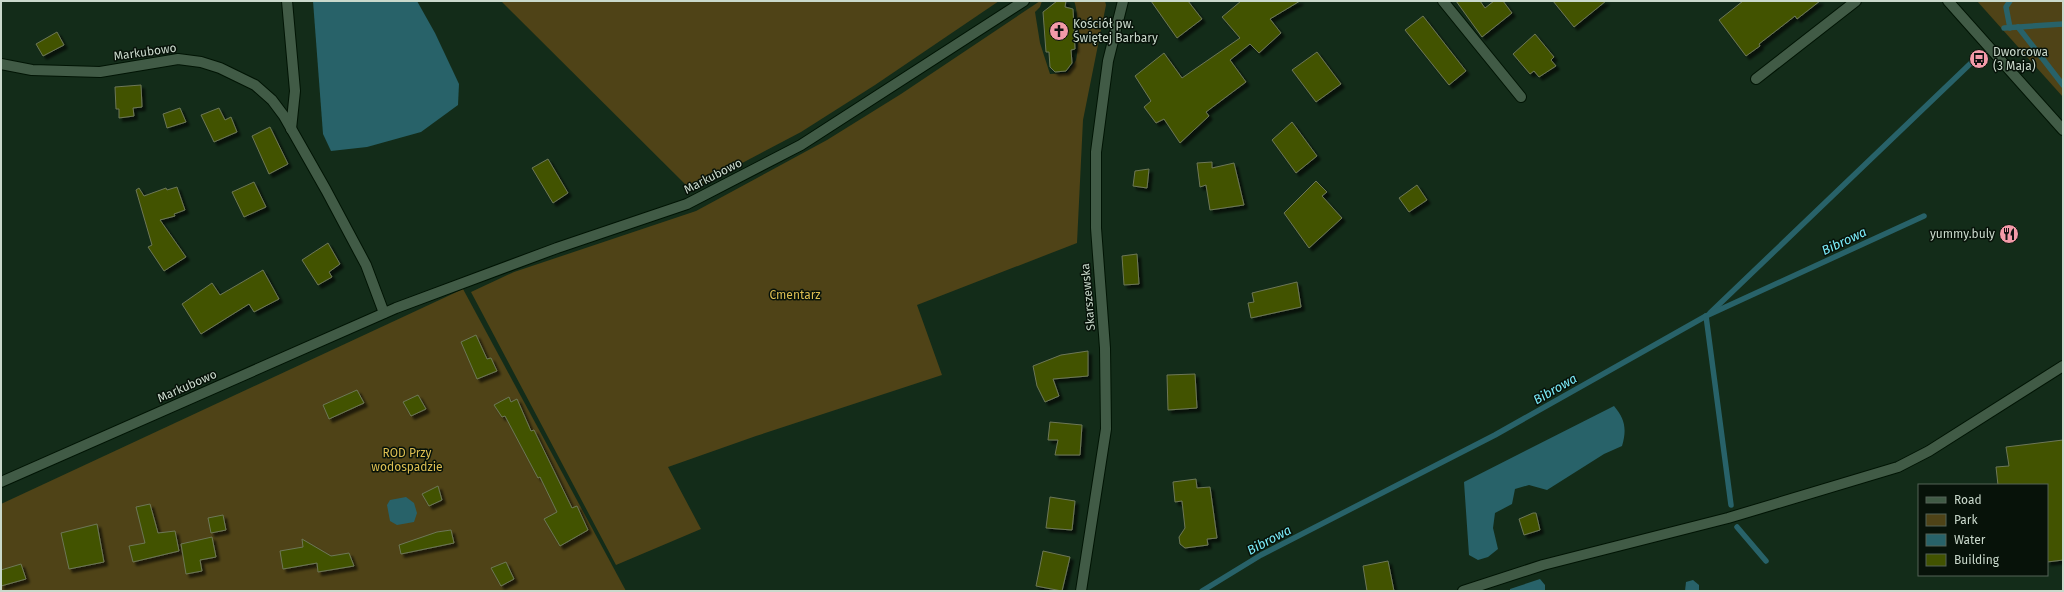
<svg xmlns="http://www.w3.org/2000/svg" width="2064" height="592" viewBox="0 0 2064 592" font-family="'Fira Sans',sans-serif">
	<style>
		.green { fill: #4f4317 }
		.water { fill: #286269 }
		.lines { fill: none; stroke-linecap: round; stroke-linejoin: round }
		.stream { stroke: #286269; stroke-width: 5.5 }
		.building { fill: #425300; stroke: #6d7757; filter: url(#shadow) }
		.minor-casing { stroke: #001404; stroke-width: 12 }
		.minor { stroke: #415b46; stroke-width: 10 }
		.labels { text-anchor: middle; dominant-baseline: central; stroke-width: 3; stroke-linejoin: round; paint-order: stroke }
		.poi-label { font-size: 12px; fill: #cad9cc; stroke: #071209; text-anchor: start }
		.street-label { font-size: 12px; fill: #cad9cc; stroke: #071209 }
		.park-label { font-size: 12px; fill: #ddbe52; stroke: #071209 }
		.water-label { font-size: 13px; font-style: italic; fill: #7bebf9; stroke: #071209 }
	</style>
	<defs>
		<filter id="shadow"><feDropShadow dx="3.5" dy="3.5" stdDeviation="1" flood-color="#0009"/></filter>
	</defs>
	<rect width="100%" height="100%" fill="#132c19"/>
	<g class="green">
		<polygon points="501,1 999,1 875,85 801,132 691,190"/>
		<path d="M1040,1H1042L1040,7L1035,12L1040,43L1050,74L1067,73C1070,69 1074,65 1076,60C1079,47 1079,13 1074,1H1105L1106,5L1083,120L1077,243L917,305L942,375L756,436L668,467L701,529L616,565L471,292L514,272L696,211L827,140L901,94Z"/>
		<polygon points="1977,1 2063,1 2063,97"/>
		<polygon points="463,289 626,591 1,591 1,504"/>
	</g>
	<g class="water">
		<polygon points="313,1 417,1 435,33 459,84 458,105 421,132 367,147 331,151 323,134"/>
		<path d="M1614,406C1625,419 1627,429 1622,446L1604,454L1547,490L1529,485L1515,489L1512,504L1495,513L1493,528L1498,549L1488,557L1478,560L1469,555L1464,482Z"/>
		<polygon points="406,497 414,503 417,513 414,522 397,525 390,521 387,505 390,500"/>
		<polygon points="1540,579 1545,585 1545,591 1510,591 1510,589"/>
		<polygon points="1693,580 1699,585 1699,591 1685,591 1686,582"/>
	</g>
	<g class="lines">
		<g class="stream">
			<polyline points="2010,1 2006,7 2010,28"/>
			<polyline points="2018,27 2063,85"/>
			<polyline points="2004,28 2063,24"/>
			<polyline points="1710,313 1971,63"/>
			<polyline points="1706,316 1731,505"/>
			<polyline points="1737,527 1766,561"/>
			<polyline points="1202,591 1261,555 1495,435 1706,316 1924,216"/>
		</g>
	</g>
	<g class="building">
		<polygon points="1057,1 1066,1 1065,7 1073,9 1075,49 1071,50 1072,63 1066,71 1055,72 1050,67 1049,52 1046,52 1043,12"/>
		<polygon points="1151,1 1188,1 1202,19 1177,38"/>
		<polygon points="1241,1 1300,1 1270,19 1281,33 1259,53 1250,44 1230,60 1246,82 1206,112 1209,116 1180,143 1164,119 1156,123 1144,107 1151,101 1135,76 1164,53 1182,78 1240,38 1222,17"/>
		<polygon points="1456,1 1480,1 1485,8 1494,1 1503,1 1512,13 1482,37"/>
		<polygon points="1553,1 1606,1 1574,27"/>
		<polygon points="1743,1 1820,1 1797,19 1795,16 1759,44 1760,46 1746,56 1719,20"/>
		<polygon points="1423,16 1466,71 1449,85 1405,30"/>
		<polygon points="57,32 64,45 43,56 36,44"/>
		<polygon points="1535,34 1554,57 1551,60 1556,66 1539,77 1534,71 1530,74 1513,54"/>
		<polygon points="1317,52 1341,84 1316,102 1292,70"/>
		<polygon points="141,85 142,107 133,108 134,116 119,118 119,109 116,109 115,87"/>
		<polygon points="180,108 186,122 167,128 163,114"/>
		<polygon points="219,108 225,120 231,117 237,132 214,142 201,115"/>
		<polygon points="1292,122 1317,156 1296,173 1272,140"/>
		<polygon points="270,127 288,164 269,174 252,136"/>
		<polygon points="548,159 568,193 553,203 532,168"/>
		<polygon points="1212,162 1212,168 1234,163 1244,205 1210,210 1206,185 1200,187 1197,163"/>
		<polygon points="1149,169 1147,188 1133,186 1135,171"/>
		<polygon points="1316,181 1327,192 1322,196 1342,218 1309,248 1284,213"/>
		<polygon points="254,182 266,207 244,217 232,192"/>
		<polygon points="1417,185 1427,200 1409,212 1399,198"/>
		<polygon points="177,187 185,210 174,214 175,216 160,220 186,257 164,271 148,247 152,245 136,190 139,188 144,196 166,188 167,190"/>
		<polygon points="328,243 340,264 329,272 332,277 318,285 302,260"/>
		<polygon points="1137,254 1139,284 1124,285 1122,256"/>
		<polygon points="263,270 279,299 254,312 249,304 201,334 182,304 212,283 220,295"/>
		<polygon points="1297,282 1301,307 1251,318 1248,303 1254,302 1252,293"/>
		<polygon points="476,335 487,359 491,358 497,371 477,379 461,342"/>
		<polygon points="1088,351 1088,376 1053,379 1059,396 1045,402 1037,386 1033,366 1061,355"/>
		<polygon points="1195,374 1197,408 1168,410 1167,375"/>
		<polygon points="357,390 364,403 329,419 323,405"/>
		<polygon points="418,395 426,409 411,416 403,402"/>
		<polygon points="509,397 511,402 517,399 531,431 534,430 572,508 577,506 588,530 560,546 544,519 557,512 540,477 538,478 505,416 502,417 494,405"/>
		<polygon points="1050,422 1082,425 1080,455 1055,455 1058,440 1048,440"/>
		<polygon points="2063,440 2063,560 2047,562 2047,485 1998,485 1996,467 2009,466 2006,447"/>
		<polygon points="1196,479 1197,488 1210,487 1217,538 1207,539 1208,545 1185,548 1180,544 1179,537 1185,528 1182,501 1175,502 1173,482"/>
		<polygon points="438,486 442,500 429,506 422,494"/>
		<polygon points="1050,497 1075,501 1072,530 1046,528"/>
		<polygon points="150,504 158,533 175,531 179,551 133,562 129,546 145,543 136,507"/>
		<polygon points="1533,513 1536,513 1540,530 1524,535 1519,519"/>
		<polygon points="223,515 226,530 211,533 208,518"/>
		<polygon points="97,524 104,562 69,569 61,533"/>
		<polygon points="451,530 454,543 401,554 399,545 437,532"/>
		<polygon points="212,537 216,557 200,560 202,571 186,574 181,544"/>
		<polygon points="302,539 331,556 349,553 354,566 318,572 317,563 283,569 280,551 303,547"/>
		<polygon points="1043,551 1070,557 1062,591 1036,586"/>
		<polygon points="1388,561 1394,591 1367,591 1363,566"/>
		<polygon points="506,562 514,579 501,586 491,568"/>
		<polygon points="21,564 26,579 1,586 1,570"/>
	</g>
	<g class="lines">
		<g class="minor-casing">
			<g id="minor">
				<polyline points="287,1 295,91 291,129"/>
				<polyline points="1443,1 1521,97"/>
				<polyline points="1948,1 2063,130"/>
				<polyline points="1,64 32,70 100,72 178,59 201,62 220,68 255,85 272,100 284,116 326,190 366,265 384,313"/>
				<polyline points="1756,79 1856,1"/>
				<polyline points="1,482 396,308 557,248 687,204 801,145 1024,1"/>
				<polyline points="1081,591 1106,429 1105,348 1096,228 1096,152 1108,61 1123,1"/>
				<polyline points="1463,591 1543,565 1728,518 1898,467 1929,451 2063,366"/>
			</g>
		</g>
		<use href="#minor" class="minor"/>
	</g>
	<defs>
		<g id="church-disc" transform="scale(1)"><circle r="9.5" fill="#f39aa8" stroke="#071209"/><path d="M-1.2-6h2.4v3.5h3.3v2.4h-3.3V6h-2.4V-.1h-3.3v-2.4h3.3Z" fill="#111"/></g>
		<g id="bus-disc" transform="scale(1)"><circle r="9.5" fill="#f39aa8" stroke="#071209"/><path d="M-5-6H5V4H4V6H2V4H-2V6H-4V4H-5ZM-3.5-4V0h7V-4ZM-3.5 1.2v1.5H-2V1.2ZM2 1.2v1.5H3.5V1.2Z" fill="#111"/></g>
		<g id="restaurant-disc" transform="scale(1)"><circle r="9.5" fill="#f39aa8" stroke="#071209"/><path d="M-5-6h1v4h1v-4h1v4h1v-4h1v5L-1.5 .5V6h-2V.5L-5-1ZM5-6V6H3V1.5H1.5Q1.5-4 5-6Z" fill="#111"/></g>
	</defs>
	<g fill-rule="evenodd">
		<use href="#church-disc" x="1059" y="31"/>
		<use href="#bus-disc" x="1979" y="59"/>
		<use href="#restaurant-disc" x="2009" y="234"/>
	</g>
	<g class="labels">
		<g class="poi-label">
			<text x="1073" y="24">Kościół pw.<tspan x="1073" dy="14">Świętej Barbary</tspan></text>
			<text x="1993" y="52">Dworcowa<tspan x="1993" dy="14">(3 Maja)</tspan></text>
			<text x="1995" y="234" text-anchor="end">yummy.buly</text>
		</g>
		<g class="street-label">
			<text transform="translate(145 52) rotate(-8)">Markubowo</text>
			<text transform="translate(713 176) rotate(-27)">Markubowo</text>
			<text transform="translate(1088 297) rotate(-95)">Skarszewska</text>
			<text transform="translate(187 386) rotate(-24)">Markubowo</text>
		</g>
		<g class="park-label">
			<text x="795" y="295">Cmentarz</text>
			<text x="407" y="453">ROD Przy<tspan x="407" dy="14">wodospadzie</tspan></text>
		</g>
		<g class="water-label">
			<text transform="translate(1844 241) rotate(-25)">Bibrowa</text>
			<text transform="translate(1555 389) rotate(-30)">Bibrowa</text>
			<text transform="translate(1269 540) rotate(-28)">Bibrowa</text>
		</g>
	</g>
	<rect width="2064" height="592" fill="none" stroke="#cad9cc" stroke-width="4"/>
	<rect x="1918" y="484" width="130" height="92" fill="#071209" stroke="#556257"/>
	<rect x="1926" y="497" width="20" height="6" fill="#415b46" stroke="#556257"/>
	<text x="1954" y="504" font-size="12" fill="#cad9cc">Road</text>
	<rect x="1926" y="514" width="20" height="12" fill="#4f4317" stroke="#556257"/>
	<text x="1954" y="524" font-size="12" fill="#cad9cc">Park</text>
	<rect x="1926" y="534" width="20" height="12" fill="#286269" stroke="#556257"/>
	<text x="1954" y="544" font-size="12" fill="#cad9cc">Water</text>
	<rect x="1926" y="554" width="20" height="12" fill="#425300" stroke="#556257"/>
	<text x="1954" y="564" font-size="12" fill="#cad9cc">Building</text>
</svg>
